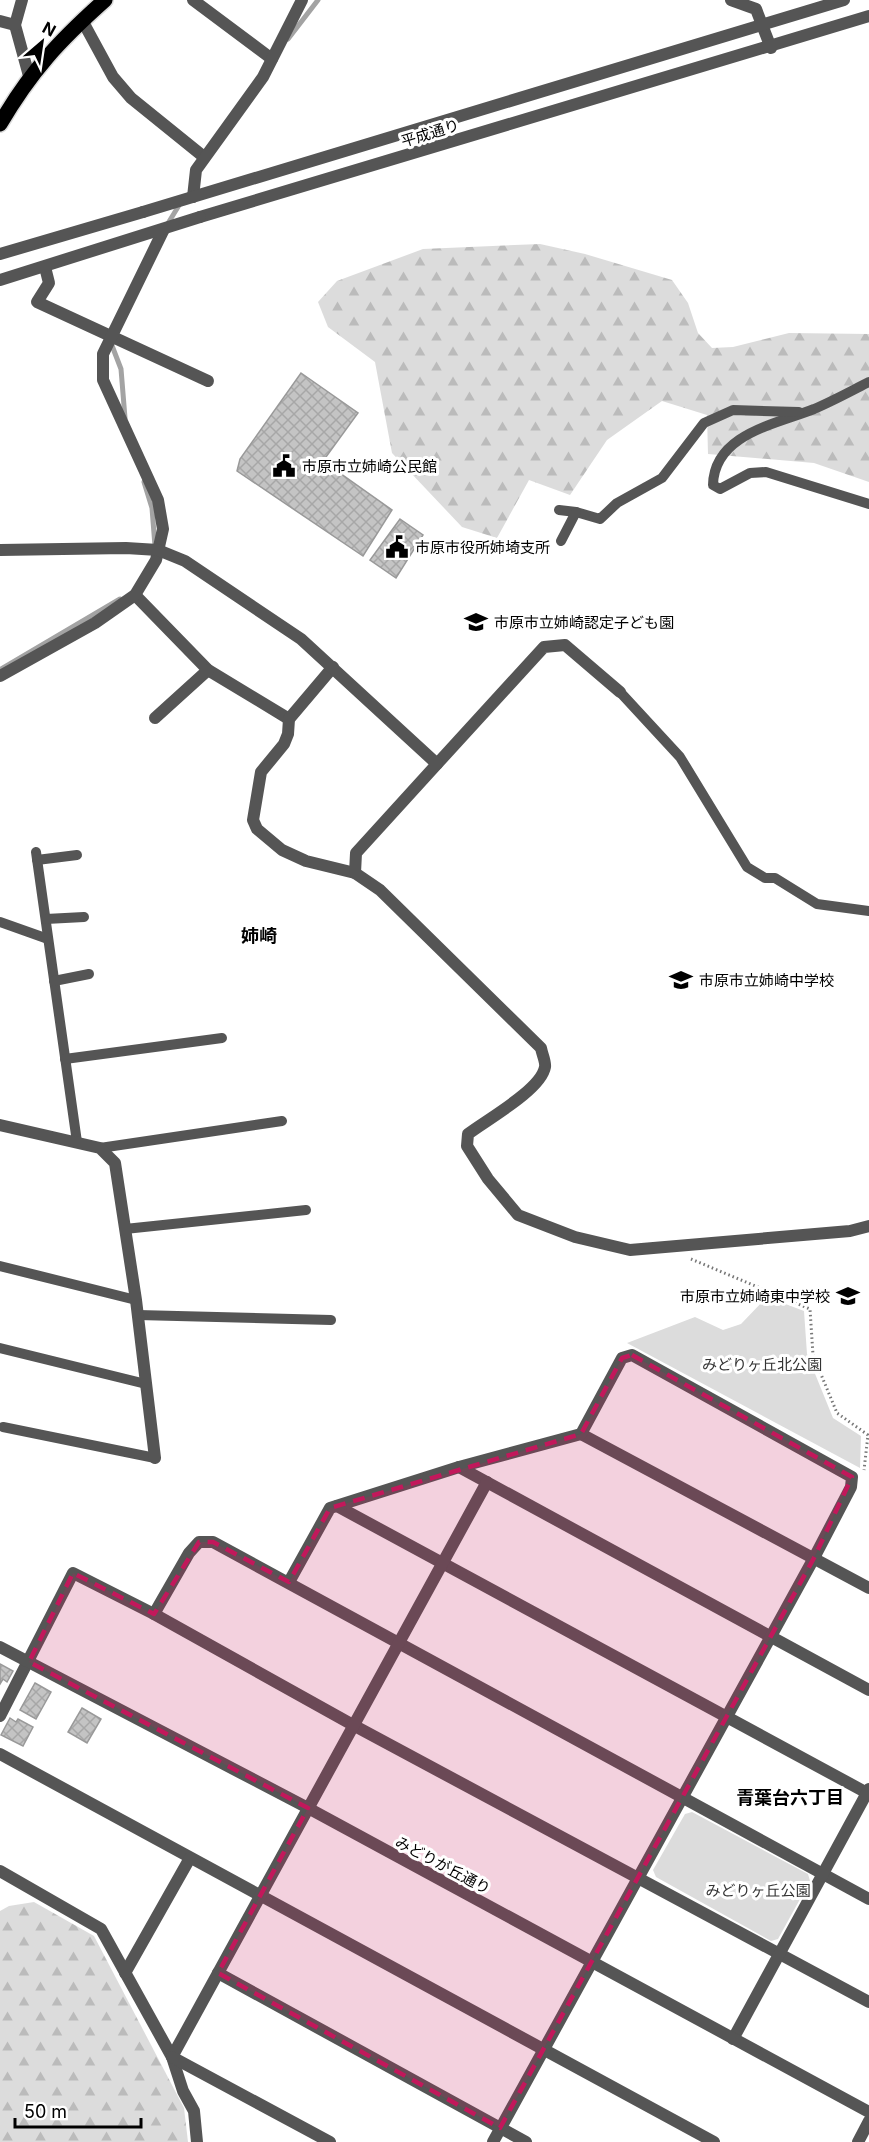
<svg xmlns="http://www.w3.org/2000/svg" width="869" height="2142" viewBox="0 0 869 2142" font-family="Inter,'Noto Sans JP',sans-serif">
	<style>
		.forest { fill: url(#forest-firs) }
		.park { fill: #dcdcdc }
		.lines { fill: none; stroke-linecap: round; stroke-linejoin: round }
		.stream { stroke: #a3a3a3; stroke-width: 5 }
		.building { fill: url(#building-cross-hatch); stroke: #999; stroke-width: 1.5 }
		.primary-casing { stroke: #dbdbdb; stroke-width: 18 }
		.path { stroke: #777; stroke-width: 3; stroke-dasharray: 1.5 3; stroke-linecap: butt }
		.service { stroke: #555; stroke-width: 10 }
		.minor { stroke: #555; stroke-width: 12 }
		.tertiary { stroke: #555; stroke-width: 12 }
		.primary { stroke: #000; stroke-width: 15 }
		.marked { fill: #c2185b; fill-opacity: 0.2; stroke: #c2185b; stroke-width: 4.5; stroke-dasharray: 12 8; stroke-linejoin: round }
		.labels { text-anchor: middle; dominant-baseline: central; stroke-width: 6; stroke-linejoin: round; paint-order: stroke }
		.street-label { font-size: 15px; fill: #000; stroke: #fff }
		.poi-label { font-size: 15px; fill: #000; stroke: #fff; text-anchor: start }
		.park-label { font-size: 15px; fill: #333; stroke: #fff }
		.quarter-label { font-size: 18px; font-weight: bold; fill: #000; stroke: #fff }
	</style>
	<defs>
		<pattern id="forest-firs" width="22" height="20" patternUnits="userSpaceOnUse" patternTransform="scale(1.5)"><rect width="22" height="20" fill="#dcdcdc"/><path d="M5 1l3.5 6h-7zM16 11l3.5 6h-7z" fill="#bbb"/></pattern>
		<pattern id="building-cross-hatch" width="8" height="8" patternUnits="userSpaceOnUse" patternTransform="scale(1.5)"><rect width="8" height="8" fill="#c4c4c4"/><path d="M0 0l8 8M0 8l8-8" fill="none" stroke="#a7a7a7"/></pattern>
	</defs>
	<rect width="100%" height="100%" fill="#fff"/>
	<g class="forest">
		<polygon points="540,244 585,254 672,280 688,303 698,333 712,348 733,347 789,333 869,334 869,482 814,463 708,454 707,415 662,401 607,440 570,495 529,480 497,538 462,527 392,453 375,362 328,327 318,302 337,281 423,249"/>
		<polygon points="34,1902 94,1936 184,2108 188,2142 0,2142 0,1911 9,1906"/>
	</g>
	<g class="park">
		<polygon points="767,1297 804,1311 807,1354 833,1418 861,1436 860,1468 627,1343 695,1317 723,1330 741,1324"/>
		<polygon points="692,1812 808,1874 810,1881 778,1939 771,1941 656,1877 653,1870 685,1814"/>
	</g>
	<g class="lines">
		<g class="stream">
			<polyline points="288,39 318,0"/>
			<polyline points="167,225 181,202"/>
			<polyline points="111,343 121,369 125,418"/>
			<polyline points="144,482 152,508 155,546"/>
			<polyline points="1,669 120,599"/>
		</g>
	</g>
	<g class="building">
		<polygon points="301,373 358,413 323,461 392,510 363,556 237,471 240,459"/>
		<polygon points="400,519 423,535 396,578 370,560"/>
		<polygon points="0,1664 13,1671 7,1682 3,1679 0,1684"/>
		<polygon points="35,1683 51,1692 36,1719 20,1710"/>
		<polygon points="82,1708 101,1719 87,1743 68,1732"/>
		<polygon points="10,1718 16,1722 18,1719 33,1727 23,1746 1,1735"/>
	</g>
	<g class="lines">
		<g class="primary-casing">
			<path id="primary" d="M0,124C31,71 59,41 105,0"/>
		</g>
		<polyline class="path" points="691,1259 810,1309 813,1355 837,1413 868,1435 864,1470"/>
		<g class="service">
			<path d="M869,382C851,391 833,401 814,409C776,424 714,434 713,485L720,489L750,473L766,472L869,504"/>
			<polyline points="559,510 576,512 600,519 617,503 662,478 704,423 733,410 799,412"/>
			<polyline points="561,541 576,512"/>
			<polyline points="620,692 680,757 747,867 765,878 775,878 817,904 869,911"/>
			<polyline points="36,852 77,1142"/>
			<polyline points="37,860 77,855"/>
			<polyline points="46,919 84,917"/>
			<polyline points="0,922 48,939"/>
			<polyline points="54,981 89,974"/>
			<polyline points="65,1059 222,1038"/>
			<polyline points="100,1148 282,1121"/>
			<polyline points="125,1229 306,1210"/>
			<polyline points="0,1266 136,1300"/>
			<polyline points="138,1315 331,1320"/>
			<polyline points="0,1348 146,1384"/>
			<polyline points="3,1427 155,1458"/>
		</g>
		<g class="minor">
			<polyline points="22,0 15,25 29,76"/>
			<polyline points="193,0 272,59"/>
			<polyline points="731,0 756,9 771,48"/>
			<polyline points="82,20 113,77 131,98 204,157"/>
			<polyline points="0,21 15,25"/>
			<polyline points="193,197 196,170 263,77 302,0"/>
			<polyline points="143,212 844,0"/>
			<polyline points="200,217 869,16"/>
			<polyline points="45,267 49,283 37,302 208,381"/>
			<polyline points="135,595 208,670 289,719"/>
			<polyline points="333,667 289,719 288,734 284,744 261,772 253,820 257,829 282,850 306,861 355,873"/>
			<polyline points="0,676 95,623 135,595 156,560 163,529 158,500 103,380 103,354 164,229"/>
			<polyline points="155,718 208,670"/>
			<polyline points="437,764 544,647 565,645 620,692"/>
			<polyline points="0,1125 100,1148 115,1163 136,1300 155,1458"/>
			<polyline points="581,1434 869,1588"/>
			<polyline points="459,1467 869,1690"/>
			<polyline points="337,1506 869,1794"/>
			<polyline points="289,1582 330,1508 459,1467 581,1434 622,1358 632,1355 852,1477 851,1487 814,1558 493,2142"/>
			<polyline points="154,1614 189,1553 199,1542 213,1542 869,1899"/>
			<polyline points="0,1716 73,1573 154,1614 353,1725 869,2002"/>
			<polyline points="0,1754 714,2142"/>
			<polyline points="0,1871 101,1929 172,2057 183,2091 194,2111 197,2142"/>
			<polyline points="125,1973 190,1858"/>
			<polyline points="218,1973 526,2142"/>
			<polyline points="733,2039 869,1789"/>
			<polyline points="172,2057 487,1482"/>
			<polyline points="172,2057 330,2142"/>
			<polyline points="858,2142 869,2121"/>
		</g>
		<g class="tertiary">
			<polyline points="0,254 143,212"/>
			<polyline points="0,280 200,217"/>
			<path d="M0,550L126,548L158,550L185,561L301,639L437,764L356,853L355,873L380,890L541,1048C542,1054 546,1062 545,1067C541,1090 486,1120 468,1134L467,1146L488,1179L518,1215L575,1237L630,1250L850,1231L869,1226"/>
			<polyline points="0,1647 308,1808 869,2112"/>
		</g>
		<use href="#primary" class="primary"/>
	</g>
	<path class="marked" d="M632,1355L852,1477L814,1558L500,2128L218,1973L308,1808L29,1662L73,1573L154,1614L199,1542H213L289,1582L330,1508L581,1434L622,1358Z"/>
	<defs>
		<g id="civic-bare" transform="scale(1.8)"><path d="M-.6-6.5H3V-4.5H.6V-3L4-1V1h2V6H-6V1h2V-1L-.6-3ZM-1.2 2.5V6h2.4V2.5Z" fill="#000" stroke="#fff" stroke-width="2.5" paint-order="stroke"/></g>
		<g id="school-bare" transform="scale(1.8)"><path d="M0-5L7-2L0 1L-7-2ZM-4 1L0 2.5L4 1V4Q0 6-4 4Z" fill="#000" stroke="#fff" stroke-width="2.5" paint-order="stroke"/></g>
	</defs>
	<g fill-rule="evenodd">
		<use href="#civic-bare" x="284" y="466"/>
		<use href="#civic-bare" x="397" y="547"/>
		<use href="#school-bare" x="476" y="622"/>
		<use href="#school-bare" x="681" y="980"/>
		<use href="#school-bare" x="848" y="1296"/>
	</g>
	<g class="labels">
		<g class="street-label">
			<text transform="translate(430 133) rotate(-17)">平成通り</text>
			<text transform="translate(443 1865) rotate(28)">みどりが丘通り</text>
		</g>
		<g class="poi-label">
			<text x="302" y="466">市原市立姉崎公民館</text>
			<text x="415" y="547">市原市役所姉埼支所</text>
			<text x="494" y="622">市原市立姉崎認定子ども園</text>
			<text x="699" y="980">市原市立姉崎中学校</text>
			<text x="830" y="1296" text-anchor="end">市原市立姉崎東中学校</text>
		</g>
		<g class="park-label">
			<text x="762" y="1364">みどりヶ丘北公園</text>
			<text x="758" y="1890">みどりヶ丘公園</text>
		</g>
		<g class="quarter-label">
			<text x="259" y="935">姉崎</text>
			<text x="790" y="1797">青葉台六丁目</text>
		</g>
	</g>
	<g transform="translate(42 42) rotate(29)" stroke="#ffffff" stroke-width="4.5" paint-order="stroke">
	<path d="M0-4.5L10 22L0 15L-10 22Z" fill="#000000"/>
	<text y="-9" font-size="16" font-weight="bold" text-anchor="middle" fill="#000000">N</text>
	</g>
	<path d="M15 2118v9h126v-9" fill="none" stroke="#000000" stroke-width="3"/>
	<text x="24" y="2118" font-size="18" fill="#000000" stroke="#ffffff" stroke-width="4.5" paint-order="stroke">50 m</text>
</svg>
